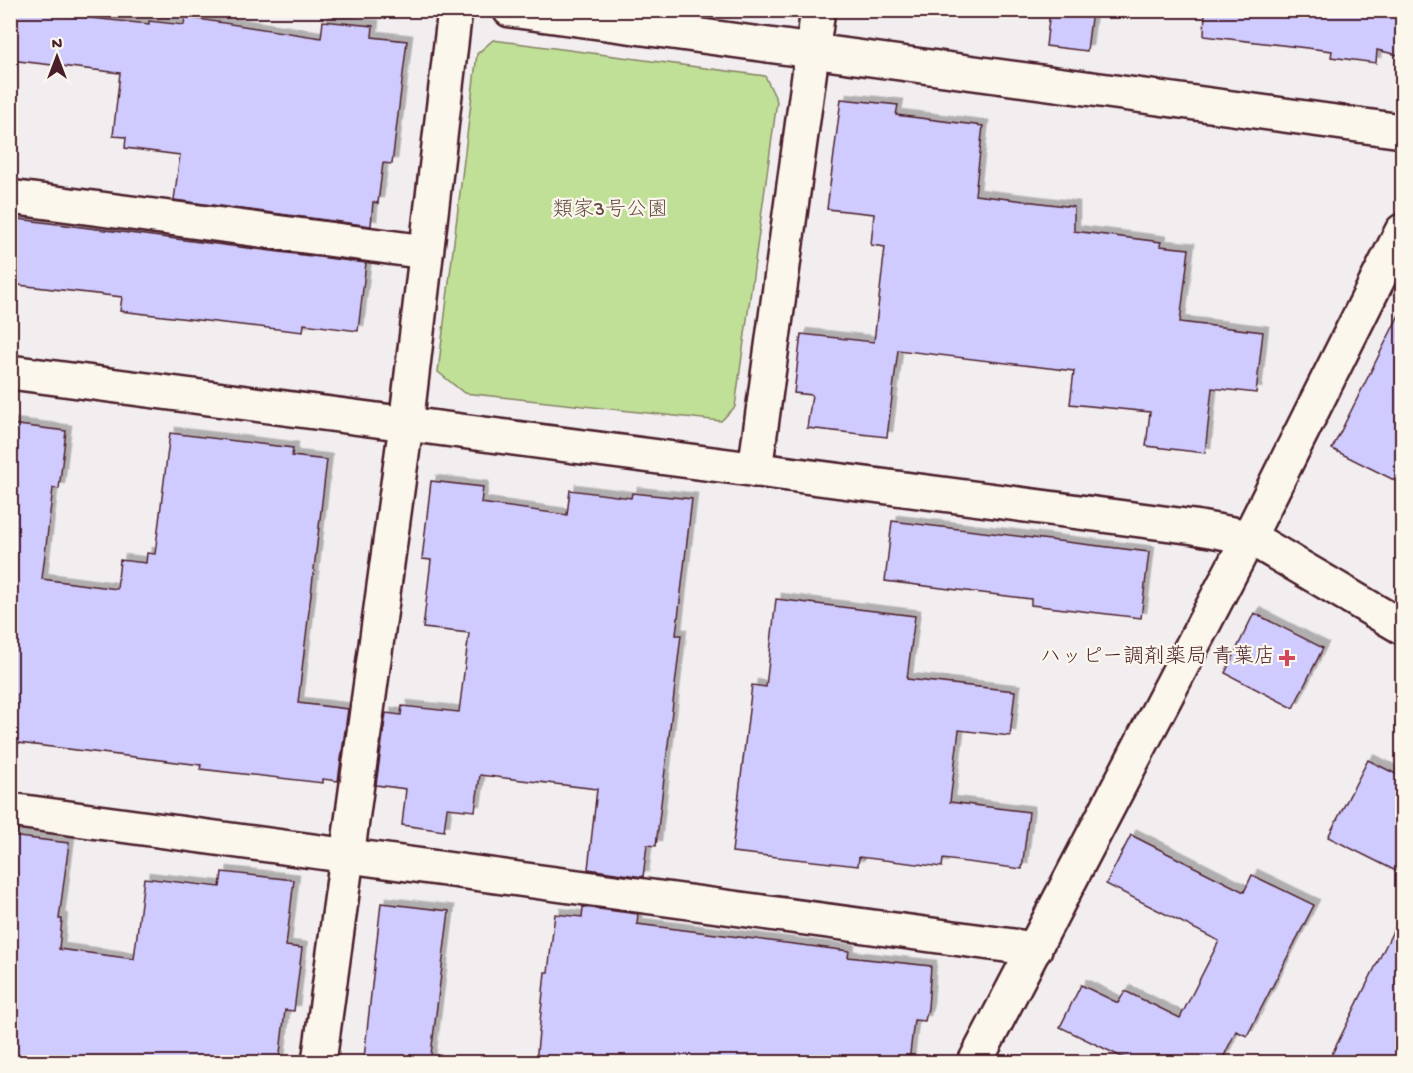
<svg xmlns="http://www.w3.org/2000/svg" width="1413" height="1073" viewBox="0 0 1413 1073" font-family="'Gochi Hand','Klee One',sans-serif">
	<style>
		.green { fill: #c0e098; stroke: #858062; stroke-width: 1.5 }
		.building { fill: #cfcbfe; stroke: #4a1f2b; stroke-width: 1.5; filter: url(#shadow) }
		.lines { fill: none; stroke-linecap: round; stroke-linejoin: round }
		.minor-casing { stroke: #4a1f2b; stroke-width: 38 }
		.minor { stroke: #fbf7ec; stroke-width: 33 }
		.poi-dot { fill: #d1495b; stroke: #fbf7ec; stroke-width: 2 }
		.labels { text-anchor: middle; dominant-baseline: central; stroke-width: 4.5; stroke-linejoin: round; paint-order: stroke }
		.park-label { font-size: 21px; fill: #684f46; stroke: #fbf7ec }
		.poi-label { font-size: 21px; fill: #4a1f2b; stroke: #fbf7ec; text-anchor: end }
	</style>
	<defs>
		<filter id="shadow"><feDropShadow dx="5.5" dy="-5.5" stdDeviation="0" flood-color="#0004"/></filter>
	</defs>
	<rect width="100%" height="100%" fill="#f2eef0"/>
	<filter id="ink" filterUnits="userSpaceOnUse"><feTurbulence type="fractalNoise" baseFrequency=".0167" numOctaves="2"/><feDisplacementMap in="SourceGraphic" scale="12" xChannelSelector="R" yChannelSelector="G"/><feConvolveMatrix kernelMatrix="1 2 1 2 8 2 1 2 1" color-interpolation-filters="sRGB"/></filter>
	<g filter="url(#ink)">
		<polygon class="green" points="493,40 765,76 777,101 735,407 721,421 464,393 438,372 477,54"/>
		<g class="building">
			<polygon points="10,10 149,24 149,21 184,25 185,17 321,38 323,21 373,26 372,37 407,41 392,164 383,163 378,203 373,202 371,226 174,200 180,155 125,148 126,137 113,136 120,73 10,60"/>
			<polygon points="1050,10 1092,10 1087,51 1046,46"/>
			<polygon points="1205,10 1402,10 1402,56 1377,50 1376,63 1331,57 1332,51 1204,36"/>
			<polygon points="841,99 898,105 896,115 983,126 975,195 1074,207 1074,231 1161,242 1160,246 1189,249 1180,322 1263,332 1256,393 1212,388 1205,453 1146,446 1150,412 1070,404 1074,371 898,350 887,437 807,428 812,395 794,393 801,334 874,342 885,247 871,245 874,214 827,209"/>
			<polygon points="10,218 366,263 358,331 304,324 303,332 120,311 122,297 10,284"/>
			<polygon points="1402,309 1402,484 1332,449"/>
			<polygon points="10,424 66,431 59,489 53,488 42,579 117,589 120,560 146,563 147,553 155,554 170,433 293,448 292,456 327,460 298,703 348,709 338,781 323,779 323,783 200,769 201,765 10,742"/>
			<polygon points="431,481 483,487 481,503 567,515 570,490 631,498 632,493 692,499 676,635 681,635 656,846 647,845 643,877 588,869 597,789 480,775 475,811 447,808 444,831 402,825 406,789 376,785 386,713 401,715 402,706 459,712 469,633 423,628 431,560 422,559"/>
			<polygon points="892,521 1149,552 1141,618 1031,605 1031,599 885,581"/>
			<polygon points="776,599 915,616 907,679 1015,691 1010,736 959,730 950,802 1029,812 1022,869 943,859 942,867 859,857 858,866 732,852 752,685 766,687"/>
			<polygon points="1254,613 1323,648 1293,708 1225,673"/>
			<polygon points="1368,760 1402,777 1402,874 1328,837"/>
			<polygon points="1131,835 1244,892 1252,875 1314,905 1247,1036 1236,1031 1221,1062 1132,1062 1060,1027 1081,985 1118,1003 1125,991 1180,1018 1219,941 1106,884"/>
			<polygon points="10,836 69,843 59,919 62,919 59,949 134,959 144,878 220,887 222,872 294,880 286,946 302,948 294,1011 285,1010 279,1062 10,1062 10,990 16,945 10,944"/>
			<polygon points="381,903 449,911 430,1062 364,1058"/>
			<polygon points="583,907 638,914 637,924 849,951 848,957 931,966 928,1008 925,1021 914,1020 909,1062 536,1062 545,972 548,972 555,914 582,917"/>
			<polygon points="1402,913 1402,1062 1328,1062"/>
		</g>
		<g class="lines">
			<g class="minor-casing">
				<g id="minor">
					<polyline points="510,10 1402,131"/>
					<polyline points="10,197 426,252"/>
					<polyline points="10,372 1194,527 1249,537 1402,627"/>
					<polyline points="755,470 818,10"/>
					<polyline points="10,810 1035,949"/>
					<polyline points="319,1062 406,425 455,10"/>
					<polyline points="975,1062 1249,537 1402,231"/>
				</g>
			</g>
			<use href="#minor" class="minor"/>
		</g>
	</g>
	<path class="poi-dot" d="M1284 649h6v6h6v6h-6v6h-6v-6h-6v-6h6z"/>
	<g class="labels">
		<g class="park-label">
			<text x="610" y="211">類家3号公園</text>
		</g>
		<g class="poi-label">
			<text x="1275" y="658">ハッピー調剤薬局 青葉店</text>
		</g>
	</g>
	<rect width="1413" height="1073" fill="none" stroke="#fbf7ec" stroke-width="36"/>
	<rect x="18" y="18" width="1377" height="1037" fill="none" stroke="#4a1f2b" stroke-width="2" filter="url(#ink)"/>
	<g transform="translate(57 57)" stroke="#fbf7ec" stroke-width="4.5" paint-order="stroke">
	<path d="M0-4.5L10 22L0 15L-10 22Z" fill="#4a1f2b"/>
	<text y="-9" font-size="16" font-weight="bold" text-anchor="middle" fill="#4a1f2b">N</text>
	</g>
</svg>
